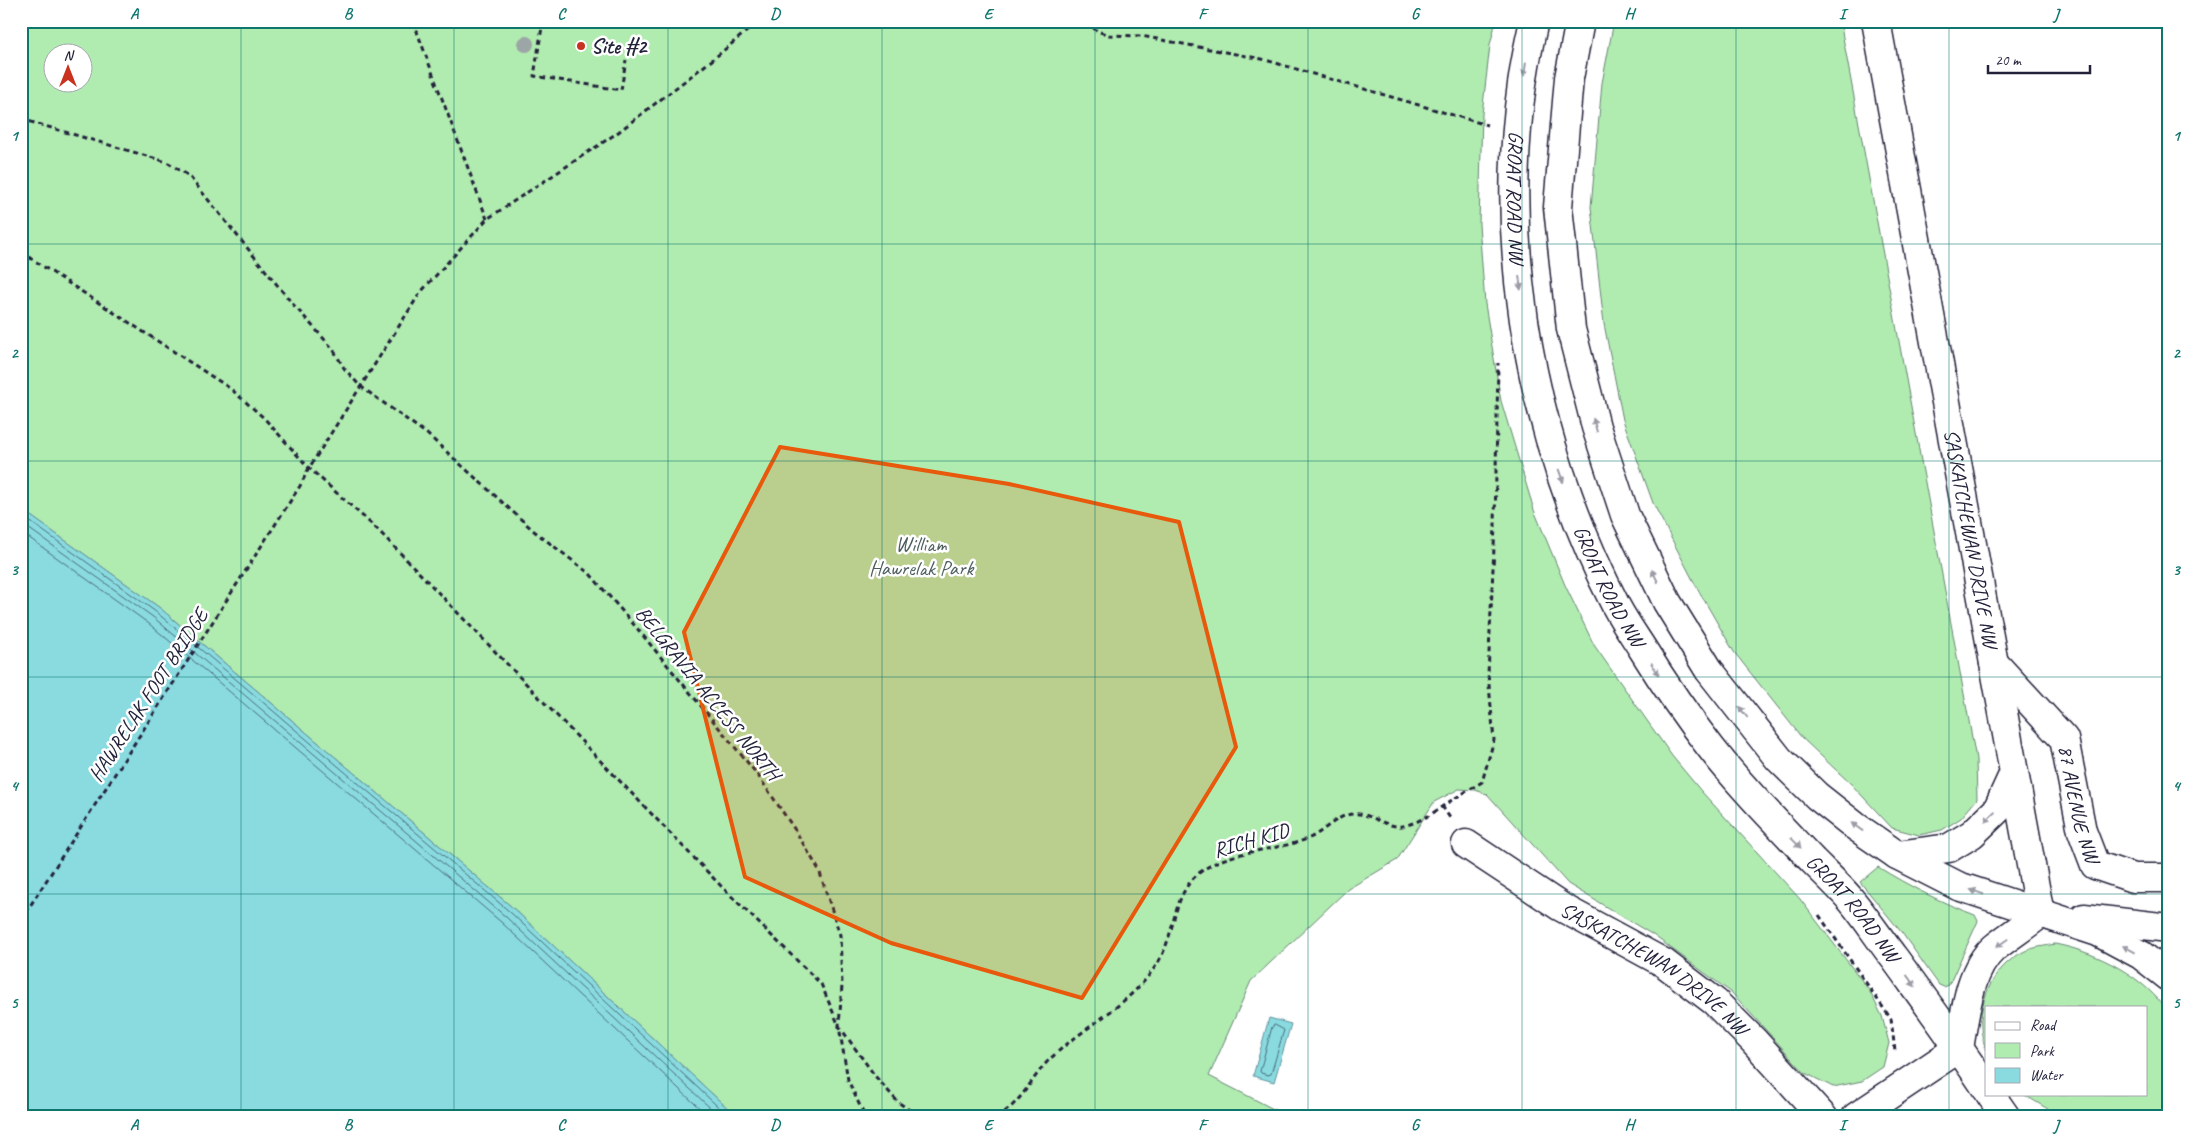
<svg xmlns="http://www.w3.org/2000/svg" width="2190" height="1138" viewBox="0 0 2190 1138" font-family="Caveat,sans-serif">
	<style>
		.green { fill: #b0ebb0; stroke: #698676; fill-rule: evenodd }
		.water { fill: #89dbe0; stroke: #60919e }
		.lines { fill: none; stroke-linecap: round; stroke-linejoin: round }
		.shore { stroke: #4b6c7d; stroke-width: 1 }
		.minor-casing { stroke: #22223b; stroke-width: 31 }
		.major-casing { stroke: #22223b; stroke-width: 31 }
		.path { stroke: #22223b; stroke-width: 3; stroke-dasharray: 5 4; stroke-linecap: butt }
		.minor { stroke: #fff; stroke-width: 28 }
		.major { stroke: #fff; stroke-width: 28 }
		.tree { fill: #9da6a6 }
		.oneway { fill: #9c9ca7 }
		.marked { fill: #e8590c; fill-opacity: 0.2; stroke: #e8590c; stroke-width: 4; stroke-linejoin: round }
		.grid { fill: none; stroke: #0f766e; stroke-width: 1; stroke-opacity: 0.55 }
		.poi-dot { fill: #c8321e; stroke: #fff; stroke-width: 2 }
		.labels { text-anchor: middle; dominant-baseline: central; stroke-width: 5; stroke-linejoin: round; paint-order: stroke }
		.poi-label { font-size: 21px; font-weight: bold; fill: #22223b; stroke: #fff; text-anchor: start }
		.street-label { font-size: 21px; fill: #22223b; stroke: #fff }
		.park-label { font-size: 21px; fill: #4d5e5e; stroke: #fff }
		.neatline { fill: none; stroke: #0f766e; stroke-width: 2 }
		.grid-label { font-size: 16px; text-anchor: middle; font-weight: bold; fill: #0f766e }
	</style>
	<rect width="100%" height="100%" fill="#fff"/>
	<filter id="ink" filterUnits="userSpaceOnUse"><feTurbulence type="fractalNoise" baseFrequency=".02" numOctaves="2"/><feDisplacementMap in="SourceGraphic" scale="10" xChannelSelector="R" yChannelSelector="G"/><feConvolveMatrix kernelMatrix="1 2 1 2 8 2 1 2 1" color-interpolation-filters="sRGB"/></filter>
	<g filter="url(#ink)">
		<g class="green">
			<path d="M21,21H1496L1490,45L1482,114L1479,224L1485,304L1501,401L1534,510L1565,585L1594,645L1629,695L1672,756L1701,791L1800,899L1869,990L1882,1016L1889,1043L1883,1067L1862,1081L1833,1087L1805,1073L1732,993L1653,935L1568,884L1487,794L1475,790L1459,789L1434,802L1397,860L1348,889L1251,981L1209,1076L1289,1117H737L513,908L215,655L160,608L21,509ZM52,52H82V82H52Z"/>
			<polygon points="1614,21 1840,21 1976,759 1977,799 1961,818 1942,830 1919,835 1892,828 1852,785 1802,738 1734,652 1696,586 1653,503 1623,420 1604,324 1591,207 1602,83"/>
			<path d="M1878,867C1909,886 1940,902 1975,915L1978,921L1949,985L1944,987L1939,985L1902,933L1860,882Z"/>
			<path d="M2055,944C2097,952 2146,977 2169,1014V1113L2161,1117H2061L2023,1094H2146V1007H1986V1049C1971,1013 1990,967 2025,951C2034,947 2046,946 2055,944Z"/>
		</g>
		<g class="water">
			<polygon points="21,509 160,608 215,655 513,908 737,1117 21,1117"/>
			<polygon points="1269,1018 1291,1024 1274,1082 1253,1076"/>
		</g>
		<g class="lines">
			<g class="shore">
				<polyline points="21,515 156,612 212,659 510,912 729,1117"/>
				<polyline points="21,523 153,617 208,664 506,917 720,1117"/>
				<polyline points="21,532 148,623 203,669 501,922 709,1117"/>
				<polygon points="1275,1025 1284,1030 1271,1074 1268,1075 1261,1073 1260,1071 1272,1027"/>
			</g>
			<g class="minor-casing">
				<g id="minor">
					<path id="s1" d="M1876,21L2040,914"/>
					<path id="s2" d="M1994,663L2064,739L2082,831L2095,865L2133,878H2169"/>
					<path id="s3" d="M1466,844L1561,907L1664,963L1715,1002L1754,1041L1823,1117"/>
					<polyline points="1856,1117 1959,1048"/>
				</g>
			</g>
			<g class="major-casing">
				<g id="major">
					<path id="s4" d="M1534,21C1488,216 1526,430 1616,606C1624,621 1633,634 1642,648C1663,682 1686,716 1711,748C1742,788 1778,824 1813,861C1826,874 1839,886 1851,900C1867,919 1880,940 1895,959C1926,1002 1957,1044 1986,1088"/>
					<polyline points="1580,21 1569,78 1558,207 1571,329 1596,427 1625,515 1667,602 1709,670 1779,759 1817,796 1855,826 1897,855 1958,886 2098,932 2141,955 2169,977"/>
					<polyline points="1897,855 1949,848 1972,834 1997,810 2013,775"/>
					<polyline points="2084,918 2169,928"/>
					<path d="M1959,1048C1965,1016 1968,971 1994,948C2009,936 2025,926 2040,914"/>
					<polyline points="1990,1094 2006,1117"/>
				</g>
			</g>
			<g class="path">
				<polyline points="413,21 487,219"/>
				<polyline points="543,21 534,76 621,90 626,60"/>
				<polyline points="1086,21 1097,31 1109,35 1141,36 1262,59 1487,125"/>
				<polyline points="1836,21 1844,24"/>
				<polyline points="21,119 167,162 189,176 291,302 333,349 344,368 360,386 427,434 534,531 590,574 636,627 757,774 795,830 819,870 840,935 842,985 839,1026 848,1080 865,1117"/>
				<polyline points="21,252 231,389 264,418 309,468 378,530 721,886 821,984 839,1026 875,1076 898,1102 919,1117"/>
				<polyline points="1442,806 1450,818"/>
				<polyline points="1819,915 1891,1019 1895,1051"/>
				<polyline points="21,920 300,486 309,468 420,293 487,219 617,133 712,60 759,21"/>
				<path d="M997,1117C1023,1102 1030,1079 1050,1059C1084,1026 1131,1005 1157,964C1176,935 1171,896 1199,873C1229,849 1273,852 1307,839C1322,834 1336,815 1353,814C1373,812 1387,831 1407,825C1421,821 1432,814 1443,806C1456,797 1469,790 1482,782L1494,740L1488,674L1495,526L1498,363"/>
			</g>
			<use href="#minor" class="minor"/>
			<use href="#major" class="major"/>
		</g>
		<circle class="tree" cx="526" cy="44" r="8"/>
		<defs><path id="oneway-solid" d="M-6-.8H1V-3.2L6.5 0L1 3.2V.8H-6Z" transform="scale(1.25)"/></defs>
		<g class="oneway">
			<use href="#oneway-solid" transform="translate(1525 69) rotate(97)"/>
			<use href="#oneway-solid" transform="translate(1520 283) rotate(83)"/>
			<use href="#oneway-solid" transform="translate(1595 425) rotate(-106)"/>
			<use href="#oneway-solid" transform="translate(1561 476) rotate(70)"/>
			<use href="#oneway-solid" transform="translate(1655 576) rotate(-116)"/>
			<use href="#oneway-solid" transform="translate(1655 669) rotate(58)"/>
			<use href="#oneway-solid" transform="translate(1743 712) rotate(-128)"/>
			<use href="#oneway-solid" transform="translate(1990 817) rotate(136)"/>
			<use href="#oneway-solid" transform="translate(1857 827) rotate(-144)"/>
			<use href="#oneway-solid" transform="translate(1796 843) rotate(46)"/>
			<use href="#oneway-solid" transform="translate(1977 892) rotate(-161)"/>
			<use href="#oneway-solid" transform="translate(2002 943) rotate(145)"/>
			<use href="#oneway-solid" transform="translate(2129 949) rotate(-152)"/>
			<use href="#oneway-solid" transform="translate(1911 981) rotate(54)"/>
		</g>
	</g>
	<path class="marked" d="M780,447L1009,484L1179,522L1236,747L1082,998L891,943L745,877L684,632Z"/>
	<path class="grid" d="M241,21V1117M454,21V1117M668,21V1117M882,21V1117M1095,21V1117M1308,21V1117M1522,21V1117M1736,21V1117M1949,21V1117M21,244H2169M21,461H2169M21,677H2169M21,894H2169"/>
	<circle class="poi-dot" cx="581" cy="46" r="5"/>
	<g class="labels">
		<g class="poi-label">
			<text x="591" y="46">Site #2</text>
		</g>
		<g class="street-label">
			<text stroke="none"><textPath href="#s4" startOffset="178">GROAT ROAD NW</textPath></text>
			<text stroke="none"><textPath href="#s1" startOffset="526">SASKATCHEWAN DRIVE NW</textPath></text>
			<text stroke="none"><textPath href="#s4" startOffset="582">GROAT ROAD NW</textPath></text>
			<text transform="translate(708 693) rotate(51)">BELGRAVIA ACCESS NORTH</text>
			<text transform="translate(148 695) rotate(-57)">HAWRELAK FOOT BRIDGE</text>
			<text stroke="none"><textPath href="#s2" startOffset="170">87 AVENUE NW</textPath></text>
			<text transform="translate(1251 840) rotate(-16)">RICH KID</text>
			<text stroke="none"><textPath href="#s4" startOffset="988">GROAT ROAD NW</textPath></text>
			<text stroke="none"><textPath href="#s3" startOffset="226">SASKATCHEWAN DRIVE NW</textPath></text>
		</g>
		<g class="park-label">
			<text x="921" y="544">William<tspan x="921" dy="24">Hawrelak Park</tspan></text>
		</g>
	</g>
	<rect width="2190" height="1138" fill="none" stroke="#fff" stroke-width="55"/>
	<rect x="1985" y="1006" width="162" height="90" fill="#ffffff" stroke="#a7a7b1"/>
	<rect x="1995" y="1022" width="25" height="8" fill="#ffffff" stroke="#a7a7b1"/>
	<text x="2030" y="1030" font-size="15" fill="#22223b">Road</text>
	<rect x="1995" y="1043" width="25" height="15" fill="#b0ebb0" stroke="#a7a7b1"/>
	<text x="2030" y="1056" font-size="15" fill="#22223b">Park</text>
	<rect x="1995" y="1068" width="25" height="15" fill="#89dbe0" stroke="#a7a7b1"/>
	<text x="2030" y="1080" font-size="15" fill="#22223b">Water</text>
	<g transform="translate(68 68)"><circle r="24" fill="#ffffff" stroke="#a7a7b1"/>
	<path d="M0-4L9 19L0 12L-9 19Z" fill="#c8321e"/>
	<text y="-8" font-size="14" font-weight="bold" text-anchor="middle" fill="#22223b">N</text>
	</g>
	<path d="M1988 65v8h102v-8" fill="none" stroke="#22223b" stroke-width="2.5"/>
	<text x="1995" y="65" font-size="15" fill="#22223b" stroke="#ffffff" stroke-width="4" paint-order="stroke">20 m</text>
	<rect x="28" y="28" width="2134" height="1082" class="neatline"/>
	<g class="grid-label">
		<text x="134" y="19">A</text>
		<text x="348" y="19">B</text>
		<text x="561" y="19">C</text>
		<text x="775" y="19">D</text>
		<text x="988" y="19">E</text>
		<text x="1202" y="19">F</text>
		<text x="1415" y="19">G</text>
		<text x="1629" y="19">H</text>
		<text x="1842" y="19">I</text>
		<text x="2056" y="19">J</text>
		<text x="14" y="141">1</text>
		<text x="2176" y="141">1</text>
		<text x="14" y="358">2</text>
		<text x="2176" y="358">2</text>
		<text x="14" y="575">3</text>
		<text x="2176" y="575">3</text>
		<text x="14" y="791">4</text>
		<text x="2176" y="791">4</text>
		<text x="14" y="1008">5</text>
		<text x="2176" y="1008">5</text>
		<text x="134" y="1130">A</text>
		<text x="348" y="1130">B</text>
		<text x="561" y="1130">C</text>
		<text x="775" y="1130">D</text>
		<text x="988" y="1130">E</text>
		<text x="1202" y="1130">F</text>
		<text x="1415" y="1130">G</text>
		<text x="1629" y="1130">H</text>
		<text x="1842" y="1130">I</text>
		<text x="2056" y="1130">J</text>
	</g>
</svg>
